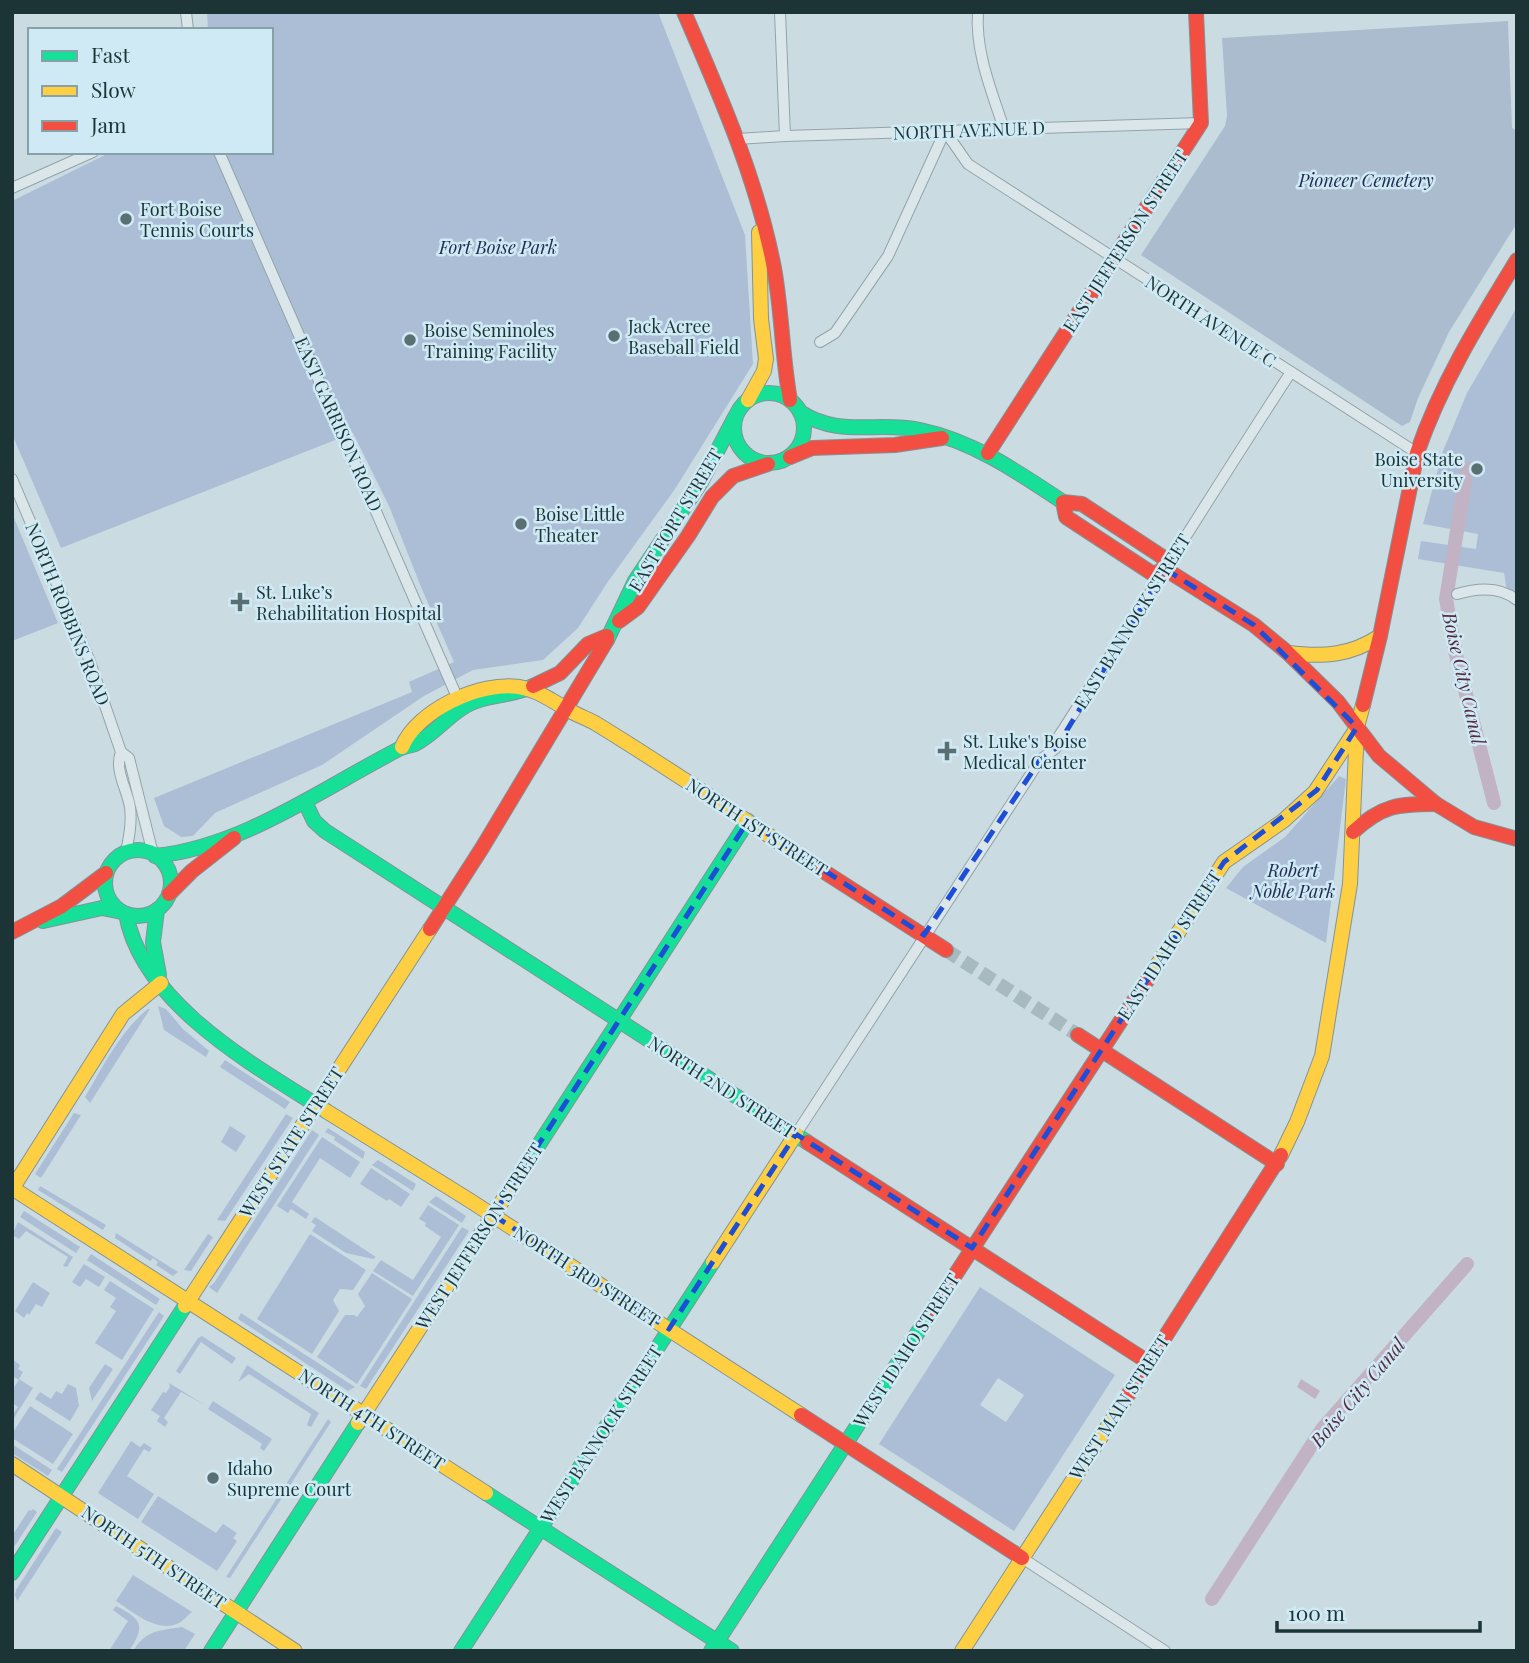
<svg xmlns="http://www.w3.org/2000/svg" width="1529" height="1663" viewBox="0 0 1529 1663" font-family="'Playfair Display',serif">
	<style>
		.green { fill: #acbed5; fill-rule: evenodd }
		.cemetery { fill: #acbccf }
		.water { fill: #c2b3c4 }
		.lines { fill: none; stroke-linecap: round; stroke-linejoin: round }
		.canal { stroke: #c2b3c4; stroke-width: 14 }
		.secondary-tunnel { stroke: #a7babf; stroke-width: 14; stroke-dasharray: 14 7; stroke-linecap: butt }
		.street-casing { stroke: #94a3a7; stroke-width: 12 }
		.fast-casing { stroke: #839397; stroke-width: 16 }
		.slow-casing { stroke: #839397; stroke-width: 16 }
		.jam-casing { stroke: #839397; stroke-width: 16 }
		.street { stroke: #dbe6ea; stroke-width: 10 }
		.fast { stroke: #16e098; stroke-width: 14 }
		.slow { stroke: #ffcf43; stroke-width: 14 }
		.jam { stroke: #f24e42; stroke-width: 14 }
		.marked { fill: none; stroke: #1d4ed8; stroke-width: 5; stroke-dasharray: 14 9; stroke-linejoin: round }
		.poi-dot { fill: #596f72; stroke: #cfeaf5; stroke-width: 2.5 }
		.labels { text-anchor: middle; dominant-baseline: central; stroke-width: 5; stroke-linejoin: round; paint-order: stroke }
		.street-label { font-size: 18px; fill: #1c3435; stroke: #cfeaf5 }
		.park-label { font-size: 18px; font-style: italic; fill: #232c52; stroke: #cfeaf5 }
		.poi-label { font-size: 18px; fill: #1c3435; stroke: #cfeaf5; text-anchor: start }
		.water-label { font-size: 19px; font-style: italic; fill: #552b40; stroke: #cfeaf5 }
	</style>
	<rect width="100%" height="100%" fill="#cadce2"/>
	<g class="green">
		<polygon points="207,12 658,12 745,235 753,364 675,489 607,583 578,628 543,660 473,670 424,696 322,765 215,813 193,836 181,837 164,826 154,798 412,692 409,682 454,662 421,587 389,506 353,433 61,548 12,434 12,201 111,152 271,152 271,30 208,30"/>
		<polygon points="1517,307 1517,599 1508,598 1504,573 1418,559 1421,541 1476,549 1478,534 1423,524 1443,451 1467,393"/>
		<polygon points="12,513 58,623 12,641"/>
		<polygon points="1339,776 1346,779 1326,943 1226,888 1243,867 1285,837"/>
		<polygon points="158,1006 166,1009 183,1029 209,1051 206,1057 164,1030"/>
		<path d="M148,1009H150L90,1103L85,1097C103,1067 120,1031 148,1009Z"/>
		<polygon points="225,1060 290,1102 285,1109 220,1067"/>
		<polygon points="74,1113 81,1115 41,1178 35,1174"/>
		<polygon points="286,1114 293,1118 225,1221 217,1220"/>
		<polygon points="230,1126 246,1136 236,1152 221,1142"/>
		<polygon points="328,1128 365,1152 363,1159 334,1140 335,1137 325,1132"/>
		<polygon points="312,1130 319,1135 217,1293 209,1287 214,1283"/>
		<polygon points="322,1137 360,1162 350,1178 320,1158 292,1202 309,1214 306,1219 291,1209 288,1213 277,1206"/>
		<polygon points="378,1160 416,1184 413,1191 372,1165"/>
		<polygon points="371,1168 410,1194 401,1207 389,1199 387,1201 360,1184"/>
		<polygon points="40,1186 106,1225 103,1230 38,1190"/>
		<polygon points="436,1196 466,1216 462,1223 429,1202"/>
		<polygon points="428,1205 459,1225 413,1296 373,1271 381,1260 413,1280 441,1237 425,1226 426,1223 419,1219"/>
		<polygon points="24,1211 80,1247 76,1253 20,1217"/>
		<polygon points="315,1217 376,1257 373,1259 346,1253 312,1231 316,1225 311,1222"/>
		<polygon points="18,1222 73,1257 67,1267 63,1266 68,1257 26,1231 19,1239 12,1235"/>
		<polygon points="462,1227 469,1231 366,1389 360,1386"/>
		<polygon points="116,1233 178,1272 173,1276 156,1265 158,1262 153,1258 150,1261 115,1238"/>
		<polygon points="208,1234 213,1237 191,1271 184,1270"/>
		<polygon points="310,1234 366,1270 353,1290 340,1289 333,1300 339,1311 312,1354 257,1319"/>
		<polygon points="91,1254 160,1299 156,1305 87,1260"/>
		<polygon points="84,1264 105,1277 99,1287 86,1279 80,1287 72,1282"/>
		<polygon points="372,1273 412,1299 357,1384 317,1357 345,1315 354,1315 357,1317 365,1306 358,1294"/>
		<polygon points="110,1281 154,1309 122,1360 95,1343 116,1311 110,1307 116,1298 104,1290"/>
		<polygon points="33,1282 50,1293 42,1307 36,1304 29,1315 27,1313 24,1318 15,1311"/>
		<path d="M980,1287L1115,1375L1014,1531L879,1444ZM998,1378L1024,1395L1006,1422L980,1405Z"/>
		<polygon points="159,1312 164,1316 62,1472 57,1469"/>
		<polygon points="241,1313 355,1387 348,1391 238,1319"/>
		<polygon points="202,1336 236,1358 232,1364 201,1342 180,1374 176,1371 198,1338"/>
		<polygon points="12,1359 20,1365 18,1369 23,1372 19,1379 33,1388 12,1421 12,1415 18,1407 12,1403 12,1390 19,1380 12,1376"/>
		<polygon points="105,1364 113,1369 92,1401 89,1388"/>
		<polygon points="247,1365 319,1413 311,1427 307,1425 311,1414 249,1374 238,1382"/>
		<polygon points="169,1383 205,1405 181,1392 164,1418 168,1422 165,1427 157,1421 160,1416 151,1410 163,1392 166,1393 170,1387"/>
		<polygon points="68,1384 76,1388 79,1406 70,1421 35,1399 40,1392 51,1399 56,1391 62,1394"/>
		<polygon points="213,1401 272,1439 264,1451 260,1448 262,1444 208,1409"/>
		<polygon points="30,1406 73,1434 53,1464 12,1438 12,1434"/>
		<polygon points="328,1419 331,1422 230,1578 226,1577"/>
		<polygon points="131,1441 140,1447 144,1443 152,1448 149,1452 144,1449 127,1476 154,1494 138,1519 98,1493"/>
		<polygon points="12,1444 52,1470 48,1476 12,1453"/>
		<polygon points="158,1496 216,1533 223,1524 237,1533 233,1538 237,1541 217,1571 141,1522"/>
		<polygon points="33,1509 37,1512 12,1550 12,1536 29,1510 31,1511"/>
		<polygon points="56,1528 62,1532 17,1601 15,1595 16,1590"/>
		<path d="M133,1575L192,1612C188,1615 183,1621 179,1623C158,1634 133,1612 116,1601Z"/>
		<path d="M116,1606C142,1619 146,1626 129,1651H109L128,1621L113,1610Z"/>
		<path d="M182,1627L195,1634L184,1651H133C147,1629 159,1631 182,1627Z"/>
	</g>
	<polygon class="cemetery" points="1508,21 1512,128 1517,131 1517,223 1449,332 1418,398 1410,422 1402,426 1141,255 1225,126 1227,116 1222,38"/>
	<polygon class="water" points="1301,1379 1320,1391 1315,1399 1297,1387"/>
	<g class="lines">
		<g class="canal">
			<polyline points="1467,469 1446,599 1456,655 1494,803"/>
			<polyline points="1212,1599 1322,1429 1467,1264"/>
		</g>
		<polyline class="secondary-tunnel" points="946,950 1078,1035"/>
		<g class="street-casing">
			<g id="street">
				<polyline points="186,12 188,30"/>
				<polyline points="780,12 785,136"/>
				<path d="M978,12C975,52 992,92 1004,129"/>
				<polyline points="945,131 968,164 1417,453"/>
				<polyline points="738,139 785,136 1201,123"/>
				<polyline points="219,152 457,697"/>
				<polyline points="12,188 93,152"/>
				<polyline points="820,342 835,333 888,256 945,131"/>
				<path d="M12,479L89,659L121,752C114,770 127,789 130,807C132,823 129,837 126,852"/>
				<path d="M1457,594C1477,588 1500,586 1517,600"/>
				<polyline points="121,752 129,758 153,854"/>
				<path d="M796,1134L1040,760L1056,748L1059,736C1137,615 1212,493 1291,372"/>
				<polyline points="1022,1558 1165,1651"/>
			</g>
		</g>
		<g class="fast-casing">
			<g id="fast">
				<circle cx="769" cy="428" r="35"/>
				<path d="M800,412C840,438 877,421 920,430C973,441 1018,472 1063,502"/>
				<polyline points="607,640 635,581 701,482 735,417"/>
				<polyline points="305,802 314,821 325,831 807,1142"/>
				<circle cx="138" cy="883" r="33"/>
				<path d="M155,856C243,847 323,788 399,749C404,746 410,746 415,744C432,736 446,718 462,708C483,694 511,697 533,686"/>
				<polyline points="157,910 153,942 159,975"/>
				<path d="M126,914C142,1004 255,1066 326,1111"/>
				<polyline points="43,921 102,908 122,912"/>
				<polyline points="527,1163 748,821"/>
				<polyline points="486,1493 732,1651"/>
				<polyline points="12,1573 185,1306"/>
				<polyline points="211,1651 358,1423"/>
				<polyline points="461,1651 713,1262"/>
				<polyline points="711,1651 933,1309"/>
			</g>
		</g>
		<g class="slow-casing">
			<g id="slow">
				<polyline points="748,400 764,371 766,359 761,319 759,232"/>
				<path d="M1288,653C1323,657 1350,656 1380,636"/>
				<path d="M402,747C417,710 481,681 519,687C538,690 550,700 567,709C576,715 586,718 595,723C667,767 736,814 806,860"/>
				<polyline points="1150,976 1224,862 1283,821 1315,792 1357,728"/>
				<polyline points="326,1111 469,1200 801,1415"/>
				<polyline points="1281,1155 1297,1122 1322,1056 1350,884 1357,727 1363,705"/>
				<polyline points="12,1188 486,1493"/>
				<polyline points="12,1189 123,1014 161,983"/>
				<polyline points="713,1262 796,1134"/>
				<polyline points="185,1306 430,929"/>
				<polyline points="358,1423 527,1163"/>
				<polyline points="12,1464 295,1651"/>
				<polyline points="962,1651 1121,1406"/>
			</g>
		</g>
		<g class="jam-casing">
			<g id="jam">
				<path d="M684,12C720,95 757,179 774,268C782,311 782,356 790,400"/>
				<polyline points="988,453 1201,123 1196,12"/>
				<polyline points="790,457 812,448 895,445 942,438"/>
				<polygon points="1063,502 1082,504 1164,558 1165,569 1153,574 1066,517"/>
				<polyline points="1165,569 1254,625 1288,653 1338,702 1379,756 1436,804 1474,827 1517,839"/>
				<polyline points="619,621 638,607 688,536 712,497 733,476 768,464"/>
				<polyline points="533,686 560,673 588,644 607,636"/>
				<path d="M1363,705L1380,636L1417,453C1441,383 1479,322 1517,260"/>
				<path d="M1353,832C1382,805 1398,804 1436,804"/>
				<polyline points="806,860 946,950"/>
				<polyline points="169,894 192,871 234,838"/>
				<polyline points="430,929 482,848 607,640"/>
				<polyline points="12,932 62,906 106,873"/>
				<polyline points="1078,1035 1277,1164"/>
				<polyline points="807,1142 1148,1362"/>
				<polyline points="933,1309 1150,976"/>
				<polyline points="1121,1406 1281,1155"/>
				<polyline points="801,1415 1022,1558"/>
			</g>
		</g>
		<use href="#street" class="street"/>
		<use href="#fast" class="fast"/>
		<use href="#slow" class="slow"/>
		<use href="#jam" class="jam"/>
	</g>
	<path class="marked" d="M1165,569L1254,625L1357,727L1317,790L1224,862L972,1248L796,1134L669,1329L493,1215L748,821L924,935L1040,760L1056,748Z"/>
	<g class="poi-dot">
		<circle cx="126" cy="219" r="7"/>
		<circle cx="614" cy="336" r="7"/>
		<circle cx="410" cy="340" r="7"/>
		<circle cx="1477" cy="469" r="7"/>
		<circle cx="521" cy="524" r="7"/>
		<path d="M236.5 591.5h7v7h7v7h-7v7h-7v-7h-7v-7h7z"/>
		<path d="M943.5 740.5h7v7h7v7h-7v7h-7v-7h-7v-7h7z"/>
		<circle cx="213" cy="1478" r="7"/>
	</g>
	<g class="labels">
		<g class="street-label">
			<text transform="translate(969 130) rotate(-2)">NORTH AVENUE D</text>
			<text transform="translate(1125 241) rotate(-57)">EAST JEFFERSON STREET</text>
			<text transform="translate(1211 321) rotate(33)">NORTH AVENUE C</text>
			<text transform="translate(339 424) rotate(66)">EAST GARRISON ROAD</text>
			<text transform="translate(675 520) rotate(-59)">EAST FORT STREET</text>
			<text transform="translate(68 614) rotate(68)">NORTH ROBBINS ROAD</text>
			<text transform="translate(1132 621) rotate(-58)">EAST BANNOCK STREET</text>
			<text transform="translate(757 827) rotate(33)">NORTH 1ST STREET</text>
			<text transform="translate(1169 945) rotate(-57)">EAST IDAHO STREET</text>
			<text transform="translate(722 1087) rotate(33)">NORTH 2ND STREET</text>
			<text transform="translate(291 1142) rotate(-57)">WEST STATE STREET</text>
			<text transform="translate(479 1236) rotate(-57)">WEST JEFFERSON STREET</text>
			<text transform="translate(587 1276) rotate(33)">NORTH 3RD STREET</text>
			<text transform="translate(906 1350) rotate(-57)">WEST IDAHO STREET</text>
			<text transform="translate(1119 1407) rotate(-57)">WEST MAIN STREET</text>
			<text transform="translate(372 1419) rotate(33)">NORTH 4TH STREET</text>
			<text transform="translate(601 1434) rotate(-57)">WEST BANNOCK STREET</text>
			<text transform="translate(154 1557) rotate(34)">NORTH 5TH STREET</text>
		</g>
		<g class="park-label">
			<text x="1366" y="180">Pioneer Cemetery</text>
			<text x="498" y="247">Fort Boise Park</text>
			<text x="1293" y="870">Robert<tspan x="1293" dy="21">Noble Park</tspan></text>
		</g>
		<g class="poi-label">
			<text x="140" y="209">Fort Boise<tspan x="140" dy="21">Tennis Courts</tspan></text>
			<text x="628" y="326">Jack Acree<tspan x="628" dy="21">Baseball Field</tspan></text>
			<text x="424" y="330">Boise Seminoles<tspan x="424" dy="21">Training Facility</tspan></text>
			<text x="1463" y="459" text-anchor="end">Boise State<tspan x="1463" dy="21">University</tspan></text>
			<text x="535" y="514">Boise Little<tspan x="535" dy="21">Theater</tspan></text>
			<text x="256" y="592">St. Luke’s<tspan x="256" dy="21">Rehabilitation Hospital</tspan></text>
			<text x="963" y="741">St. Luke's Boise<tspan x="963" dy="21">Medical Center</tspan></text>
			<text x="227" y="1468">Idaho<tspan x="227" dy="21">Supreme Court</tspan></text>
		</g>
		<g class="water-label">
			<text transform="translate(1465 678) rotate(77)">Boise City Canal</text>
			<text transform="translate(1357 1392) rotate(-50)">Boise City Canal</text>
		</g>
	</g>
	<rect width="1529" height="1663" fill="none" stroke="#1c3435" stroke-width="28"/>
	<rect x="28" y="28" width="245" height="126" fill="#cfeaf5" stroke="#87a1a8" stroke-width="2"/>
	<rect x="42" y="51" width="35" height="10" fill="#16e098" stroke="#87a1a8" stroke-width="2"/>
	<text x="91" y="63" font-size="21" fill="#1c3435">Fast</text>
	<rect x="42" y="86" width="35" height="10" fill="#ffcf43" stroke="#87a1a8" stroke-width="2"/>
	<text x="91" y="98" font-size="21" fill="#1c3435">Slow</text>
	<rect x="42" y="121" width="35" height="10" fill="#f24e42" stroke="#87a1a8" stroke-width="2"/>
	<text x="91" y="133" font-size="21" fill="#1c3435">Jam</text>
	<path d="M1277 1621v10h203v-10" fill="none" stroke="#1c3435" stroke-width="3.5"/>
	<text x="1288" y="1621" font-size="21" fill="#1c3435" stroke="#cfeaf5" stroke-width="5" paint-order="stroke">100 m</text>
</svg>
